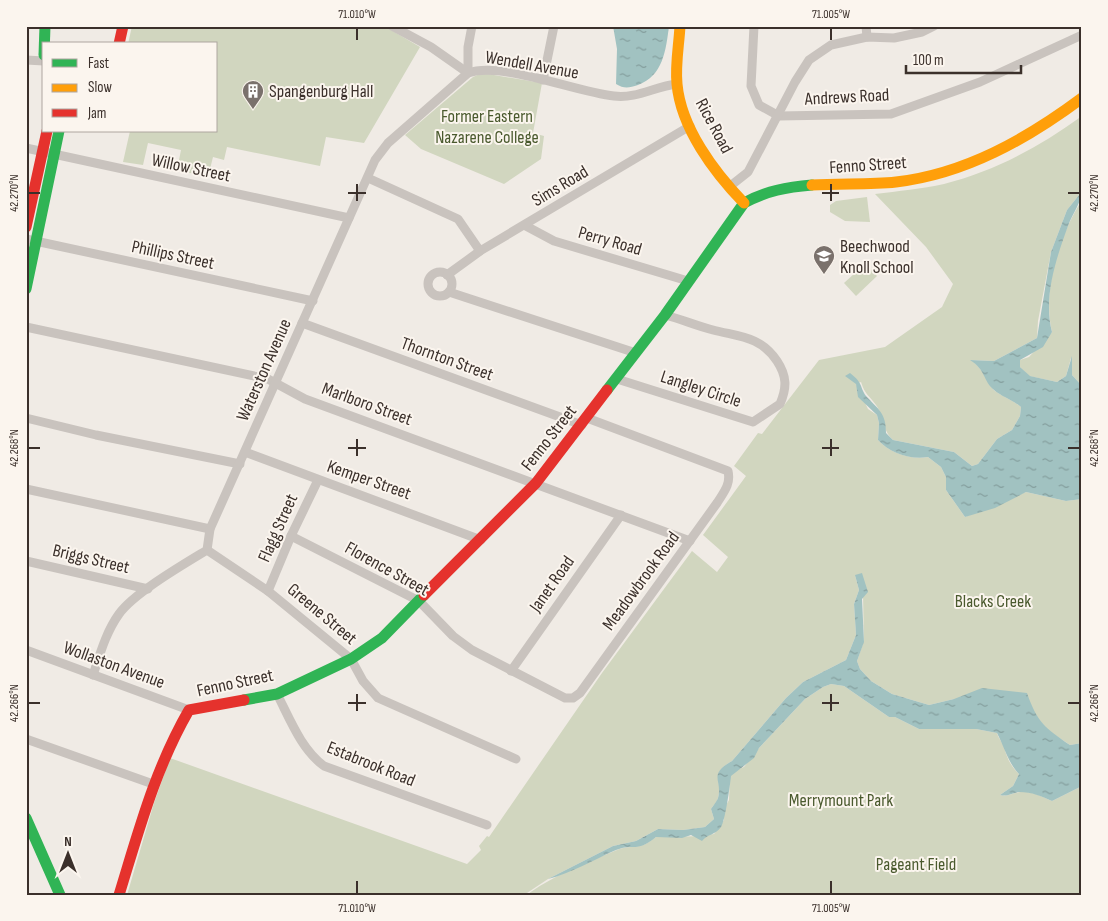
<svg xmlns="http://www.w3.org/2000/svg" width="1108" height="921" viewBox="0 0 1108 921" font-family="'Sofia Sans Condensed',sans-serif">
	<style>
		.green { fill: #d1d6bf }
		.water { fill: url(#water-ripples) }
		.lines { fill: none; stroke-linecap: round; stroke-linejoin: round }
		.street { stroke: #c9c3be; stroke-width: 9 }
		.fast { stroke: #30b455; stroke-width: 11 }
		.slow { stroke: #ff9f0a; stroke-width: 11 }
		.jam { stroke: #e5322d; stroke-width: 11 }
		.ticks { fill: none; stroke: #3b302b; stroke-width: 2 }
		.labels { text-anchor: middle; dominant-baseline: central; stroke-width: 4; stroke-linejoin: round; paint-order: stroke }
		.street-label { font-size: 18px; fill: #3b302b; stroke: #fbf5ee }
		.poi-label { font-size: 18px; fill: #3b302b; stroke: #fbf5ee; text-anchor: start }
		.park-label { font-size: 18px; fill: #4a5a2e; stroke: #fbf5ee }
		.neatline { fill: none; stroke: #3b302b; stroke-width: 2 }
		.ticks-label { font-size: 12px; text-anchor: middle; fill: #3b302b }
	</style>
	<defs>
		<pattern id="water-ripples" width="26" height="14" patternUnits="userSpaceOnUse" patternTransform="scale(1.25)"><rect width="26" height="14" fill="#a1c2c1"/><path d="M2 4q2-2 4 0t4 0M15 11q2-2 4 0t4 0" fill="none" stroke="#849e9d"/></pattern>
	</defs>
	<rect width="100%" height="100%" fill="#f0ebe5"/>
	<g class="green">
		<polygon points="132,26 390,26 391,30 420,47 364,143 326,137 320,166 227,147 224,160 213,157 208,177 177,170 181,150 148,143 143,165 123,162 130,131 216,131 216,44 128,44"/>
		<polygon points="482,73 542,83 533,133 544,136 541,159 504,184 421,149 405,135 473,77"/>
		<path d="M1082,116V187L1079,195L1067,210L1051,252L1038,321L1037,338L994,361L971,360C985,370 986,383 995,391C1003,397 1013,400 1021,407L1020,416L1012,430L997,439L978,464L972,466L954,452L893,440C882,430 884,416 876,405C869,395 865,395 861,382L856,384L868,409L877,415L879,423L878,440C890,453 911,460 928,457L941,467L946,477V490L965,517L1026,492L1066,501L1082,499V743L1070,745L1049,731L1035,715L954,699L929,705L892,694L871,681L860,669L857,661L864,641L863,595L855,575L859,590L854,604L856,635L846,660L803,682L786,698L732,761C709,774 723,780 718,798C717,802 713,806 711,809L714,819L705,827L683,830L658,829L636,841L613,846L548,879L524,895H127L154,803L170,758L467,864L481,850L479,846L487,836L489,837L602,673L692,551L717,572L728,557L703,535L746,476L734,466L758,433L762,434L819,360L885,347L942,307L953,284L926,247L875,194C898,191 922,189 944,184C995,171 1039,147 1082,116Z"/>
		<polygon points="867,197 870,222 845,221 830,212 830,205 836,201"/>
		<path d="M1082,200V386L1072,375L1071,358L1066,376L1057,382L1029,376L1020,367V360L1029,357L1052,332C1042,290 1059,236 1082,200Z"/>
		<polygon points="866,263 877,276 856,296 844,283"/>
		<path d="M831,684L844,686L889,717H895L919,729H976L997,733C998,738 1003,743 1004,747C1007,758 1010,765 1019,774L1013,786L1000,795C1008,797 1009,794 1016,793C1028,789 1040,796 1052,801L1082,786V895H527C546,879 592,860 617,850C635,843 637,852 656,837C675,836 694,838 714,834L724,820V809L729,800L730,776L736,770L744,767L759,748L805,699L823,687Z"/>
	</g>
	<g class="water">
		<path d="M613,26H669C666,50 663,76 638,85C629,88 624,89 616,84L617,49Z"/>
		<path d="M1082,187C1082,203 1073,212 1068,226C1056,259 1043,297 1052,332L1043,347L1020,360V367L1030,376L1057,382L1066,376L1072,356V375L1082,386V499L1066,501L1026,492L995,508L965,517L946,490V477L941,467L928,457C910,460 890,453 878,440L879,423L877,415L858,397L856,384L845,376L850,373C864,384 859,386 866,396C879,410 886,413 886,433L893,440L954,452L972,466L978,464L997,439L1012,430L1020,416L1021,407C1013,400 1002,397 994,390C983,381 986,370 970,360L994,361L1037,338L1051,252L1067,210L1079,195Z"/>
		<path d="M862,573L868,592L862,599L864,642L857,661L860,669L871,681L892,694L929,705L954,699L982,688L1027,693C1037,722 1045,728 1070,745L1082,743V786L1052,801C1041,796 1032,792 1019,792C1011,793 1008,797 1000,795L1013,786L1019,774C1007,761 1005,748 997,733L976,729H919L895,717H889L844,686L831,684L823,687L805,699L759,748L754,758L731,776C730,786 725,822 721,827C716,835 707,834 702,841L691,835L682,838L656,837C637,853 634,843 616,850C593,860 572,873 548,879L613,846L636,841L658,829L683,830L705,827L714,819L711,809C713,806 717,801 718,798C723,780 707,775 732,761L786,698L803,682L846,660L856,635L854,604L859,590L855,575Z"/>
	</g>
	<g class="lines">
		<g class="street">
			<path d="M392,26L431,47L468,73C502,61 575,92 614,96C637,99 655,86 677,84"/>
			<polyline points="754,26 751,86 759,105 779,116 891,114 980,82 1082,35"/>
			<polyline points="866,26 867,37"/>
			<polyline points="26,60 44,61"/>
			<polyline points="543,80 554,26"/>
			<polyline points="26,148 349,218"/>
			<polyline points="368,178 458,219 480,251"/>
			<polyline points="729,187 748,172 795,82 809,60 831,45 867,37 894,38 922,32 934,26"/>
			<polyline points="526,226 554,241 688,281"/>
			<polyline points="26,239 313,301"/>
			<circle cx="440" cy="284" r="12"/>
			<polyline points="447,275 480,251 690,126"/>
			<polyline points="449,292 636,353"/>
			<polyline points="302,323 582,425"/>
			<polyline points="26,327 268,379 305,399 690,541"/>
			<path d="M617,379L753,422L780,404C787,388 787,376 777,361C760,336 740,337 713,330C697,326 681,319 665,315"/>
			<polyline points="26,418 96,435 240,464"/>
			<polyline points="245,452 481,540"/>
			<polyline points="26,489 210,529"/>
			<path d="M291,536L419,601L453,636L472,650L565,698H573L580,693L717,503C724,492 731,484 728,471L587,418"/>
			<polyline points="207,550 268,591 351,659 363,681 378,698 516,759"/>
			<polyline points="26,561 148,589"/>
			<polyline points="268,591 291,536 318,480"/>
			<polyline points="26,650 189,710"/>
			<polyline points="511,671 621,515"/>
			<path d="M93,675C100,654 106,632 119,614C134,593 184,564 207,550L210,529L375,160L388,143L468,73V47L472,26"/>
			<path d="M277,694C290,719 301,749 324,766L487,825"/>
			<polyline points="26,739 153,784"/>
		</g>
		<g class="fast">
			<polyline points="44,55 45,26"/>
			<polyline points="26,289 59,131"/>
			<path d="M607,390L665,315L744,203C766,191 787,187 812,185"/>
			<polyline points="244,700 277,694 351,659 382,638 424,595"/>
			<polyline points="26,818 60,895"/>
		</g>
		<g class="slow">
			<path d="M680,26C679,45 675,65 677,84C681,128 714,172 744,203"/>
			<path d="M812,185C840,183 868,185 896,182C965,174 1027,139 1082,98"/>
		</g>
		<g class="jam">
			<polyline points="119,44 123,26"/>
			<polyline points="26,227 47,131"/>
			<polyline points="424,595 536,483 607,390"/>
			<path d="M119,895C139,830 155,769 189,710L244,700"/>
		</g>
	</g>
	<path class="ticks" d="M357,28V40M831,28V40M357,184V201M831,184V201M28,193H40M348,193H366M822,193H839M1068,193H1080M357,439V456M831,439V456M28,448H40M348,448H366M822,448H839M1068,448H1080M357,694V711M831,694V711M28,703H40M348,703H366M822,703H839M1068,703H1080M357,881V894M831,881V894"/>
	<defs>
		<g id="building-pin" transform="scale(1.125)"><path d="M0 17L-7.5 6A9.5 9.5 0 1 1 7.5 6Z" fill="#7a716c" stroke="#fbf5ee"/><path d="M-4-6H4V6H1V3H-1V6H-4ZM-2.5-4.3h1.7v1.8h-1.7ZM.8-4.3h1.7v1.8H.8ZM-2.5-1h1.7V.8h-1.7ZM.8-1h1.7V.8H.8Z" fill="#fff"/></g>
		<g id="school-pin" transform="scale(1.125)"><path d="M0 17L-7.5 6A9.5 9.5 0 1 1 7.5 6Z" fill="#7a716c" stroke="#fbf5ee"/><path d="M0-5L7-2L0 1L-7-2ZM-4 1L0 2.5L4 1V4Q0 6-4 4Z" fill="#fff"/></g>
	</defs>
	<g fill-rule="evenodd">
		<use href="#building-pin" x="253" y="91"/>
		<use href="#school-pin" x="824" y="256"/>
	</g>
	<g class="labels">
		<g class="street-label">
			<text transform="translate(532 65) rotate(10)">Wendell Avenue</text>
			<text transform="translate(847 97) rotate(-3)">Andrews Road</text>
			<text transform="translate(714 126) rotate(62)">Rice Road</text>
			<text transform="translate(868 165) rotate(-4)">Fenno Street</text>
			<text transform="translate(191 168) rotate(12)">Willow Street</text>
			<text transform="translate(560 186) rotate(-31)">Sims Road</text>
			<text transform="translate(610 241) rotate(16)">Perry Road</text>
			<text transform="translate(173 255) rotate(12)">Phillips Street</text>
			<text transform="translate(447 359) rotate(20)">Thornton Street</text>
			<text transform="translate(264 370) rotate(-66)">Waterston Avenue</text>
			<text transform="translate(701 389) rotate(18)">Langley Circle</text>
			<text transform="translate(367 404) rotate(20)">Marlboro Street</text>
			<text transform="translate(549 438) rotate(-52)">Fenno Street</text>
			<text transform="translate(369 480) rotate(19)">Kemper Street</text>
			<text transform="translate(278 528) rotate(-66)">Flagg Street</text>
			<text transform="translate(91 559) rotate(13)">Briggs Street</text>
			<text transform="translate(387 569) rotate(29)">Florence Street</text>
			<text transform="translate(641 581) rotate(-54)">Meadowbrook Road</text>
			<text transform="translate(552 584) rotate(-55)">Janet Road</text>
			<text transform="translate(322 614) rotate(40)">Greene Street</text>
			<text transform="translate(114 665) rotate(20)">Wollaston Avenue</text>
			<text transform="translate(235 683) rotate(-12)">Fenno Street</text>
			<text transform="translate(371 764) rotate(22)">Estabrook Road</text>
		</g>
		<g class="poi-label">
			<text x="269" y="91">Spangenburg Hall</text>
			<text x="840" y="246">Beechwood<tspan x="840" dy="21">Knoll School</tspan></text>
		</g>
		<g class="park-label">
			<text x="487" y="116">Former Eastern<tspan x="487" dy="21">Nazarene College</tspan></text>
			<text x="993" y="601">Blacks Creek</text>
			<text x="841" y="800">Merrymount Park</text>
			<text x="916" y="864">Pageant Field</text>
		</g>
	</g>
	<rect width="1108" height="921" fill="none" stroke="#fbf5ee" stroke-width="55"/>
	<rect x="42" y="42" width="175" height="90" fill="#fbf5ee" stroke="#aea6a0"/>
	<rect x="52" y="59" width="25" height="8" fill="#30b455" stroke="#aea6a0"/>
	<text x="88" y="68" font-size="15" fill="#3b302b">Fast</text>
	<rect x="52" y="84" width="25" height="8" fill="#ff9f0a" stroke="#aea6a0"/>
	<text x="88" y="92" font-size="15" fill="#3b302b">Slow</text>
	<rect x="52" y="109" width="25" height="8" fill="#e5322d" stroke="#aea6a0"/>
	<text x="88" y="118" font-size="15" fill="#3b302b">Jam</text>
	<g transform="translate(68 854)" stroke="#fbf5ee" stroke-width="4" paint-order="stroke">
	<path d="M0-4L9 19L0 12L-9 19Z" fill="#3b302b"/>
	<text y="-8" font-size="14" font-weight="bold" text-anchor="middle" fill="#3b302b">N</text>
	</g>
	<path d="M906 65v8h115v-8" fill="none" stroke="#3b302b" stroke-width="2.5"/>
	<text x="913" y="65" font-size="15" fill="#3b302b" stroke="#fbf5ee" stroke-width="4" paint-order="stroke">100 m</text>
	<rect x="28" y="28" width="1052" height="866" class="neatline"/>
	<g class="ticks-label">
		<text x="357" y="18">71.010°W</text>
		<text x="831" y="18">71.005°W</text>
		<text transform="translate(14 193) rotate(-90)" y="4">42.270°N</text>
		<text transform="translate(1094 193) rotate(-90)" y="4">42.270°N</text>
		<text transform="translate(14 448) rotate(-90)" y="4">42.268°N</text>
		<text transform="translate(1094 448) rotate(-90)" y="4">42.268°N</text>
		<text transform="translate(14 703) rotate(-90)" y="4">42.266°N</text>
		<text transform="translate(1094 703) rotate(-90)" y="4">42.266°N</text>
		<text x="357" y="912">71.010°W</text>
		<text x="831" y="912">71.005°W</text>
	</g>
</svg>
